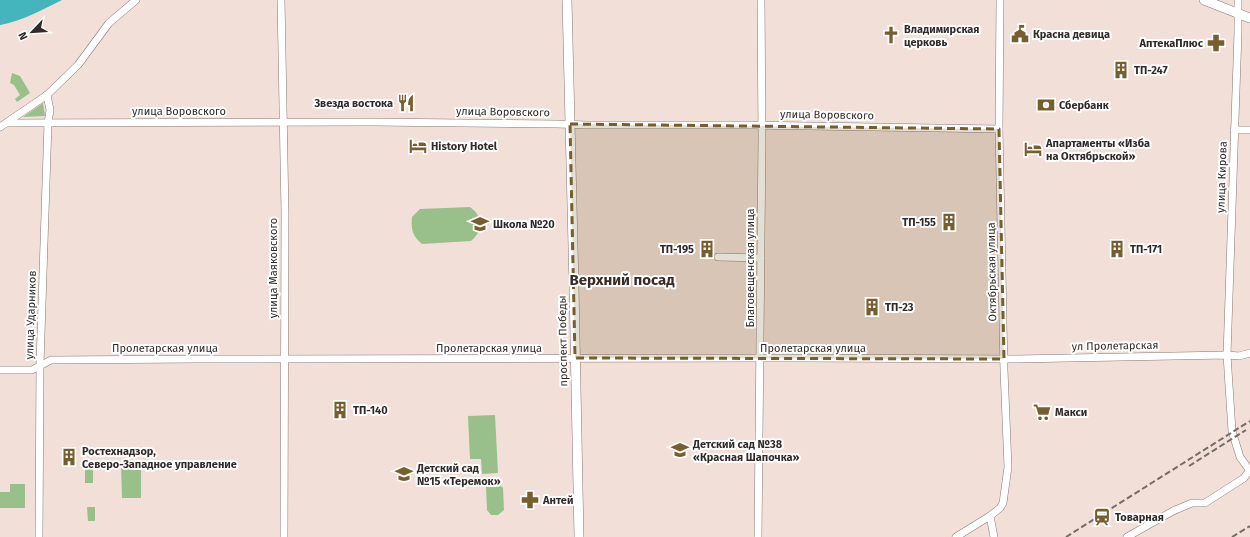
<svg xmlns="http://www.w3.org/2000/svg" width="1250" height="537" viewBox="0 0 1250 537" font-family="'Fira Sans',sans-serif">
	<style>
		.green { fill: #99c08a }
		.water { fill: #44b5bc }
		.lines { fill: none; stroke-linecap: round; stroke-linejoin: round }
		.minor-casing { stroke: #897873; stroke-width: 8 }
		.major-casing { stroke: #897873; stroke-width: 10 }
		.minor { stroke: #fff; stroke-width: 7 }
		.major { stroke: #fff; stroke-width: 9 }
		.rail { stroke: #766b67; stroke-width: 2; stroke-dasharray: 6 3; stroke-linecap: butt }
		.marked { fill: #765e2f; fill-opacity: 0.2; stroke: #765e2f; stroke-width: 3; stroke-dasharray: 8 5; stroke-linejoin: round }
		.labels { text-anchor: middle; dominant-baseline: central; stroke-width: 4; stroke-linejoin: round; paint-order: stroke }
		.poi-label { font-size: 11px; font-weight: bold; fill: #312a28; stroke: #fff; text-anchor: start }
		.street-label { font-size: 11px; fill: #312a28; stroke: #fff }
		.district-label { font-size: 15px; font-weight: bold; fill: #382a25; stroke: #fff }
	</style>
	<rect width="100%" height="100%" fill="#f1dfd8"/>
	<g class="green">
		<polygon points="12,73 20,76 30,93 17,102 15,99 20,95 14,85 10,83"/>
		<polygon points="43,103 45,116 23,117"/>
		<path d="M470,207C484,217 483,231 471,241L422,244C412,236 411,229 412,217L420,209Z"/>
		<polygon points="495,415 498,473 482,474 481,459 470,459 468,416"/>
		<rect x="85" y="461" width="8" height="22"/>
		<polygon points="121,463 141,463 141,498 122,498"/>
		<polygon points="492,482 498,483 503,488 504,510 498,515 491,515 487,510 486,487"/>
		<polygon points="10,484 25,484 25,508 0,508 0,492 10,492"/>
		<polygon points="87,507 95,507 95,521 88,521"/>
	</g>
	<path class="water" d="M0,0H62C42,10 22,21 0,25Z"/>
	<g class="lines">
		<g class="minor-casing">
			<g id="minor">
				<polyline points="281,0 285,213 284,537"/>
				<polyline points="1238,0 1238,32 1227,355 1232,431 1240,457 1250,471"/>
				<polyline points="7,123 372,122 557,124 587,125 753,125 999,129"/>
				<polyline points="0,127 47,95 78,65 109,23 136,0"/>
				<polyline points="1234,130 1250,130"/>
				<polyline points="718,257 761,258"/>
				<polyline points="0,370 32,370 51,360 198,359 804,358 1016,359 1227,355 1239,356 1250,353"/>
				<polyline points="39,537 40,364 48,123 50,110 47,95"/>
				<polyline points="758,537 762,138 761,0"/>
				<polyline points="956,537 990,516"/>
				<polyline points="994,537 990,516 1000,508 1003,503 1008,467 1004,370 999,129 1000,0"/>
				<polyline points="1127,537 1173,511 1192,503 1205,503 1244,478 1249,471"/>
			</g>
		</g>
		<g class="major-casing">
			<g id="major">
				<polyline points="567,0 574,287 579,537"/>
				<polyline points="1204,0 1250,18"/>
			</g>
		</g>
		<use href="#minor" class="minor"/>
		<use href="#major" class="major"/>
		<g class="rail">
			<polyline points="1189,466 1246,430"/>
			<polyline points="1066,537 1250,421"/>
			<polyline points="1232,537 1250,526"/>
		</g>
	</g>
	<path class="marked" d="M570,124L999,129L1004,359L575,358Z"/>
	<defs>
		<g id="civic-bare" transform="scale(1.38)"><path d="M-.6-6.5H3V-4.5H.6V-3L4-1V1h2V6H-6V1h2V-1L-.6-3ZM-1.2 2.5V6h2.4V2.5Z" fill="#765e2f" stroke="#fff" stroke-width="2.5" paint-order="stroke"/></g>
		<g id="church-bare" transform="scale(1.38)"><path d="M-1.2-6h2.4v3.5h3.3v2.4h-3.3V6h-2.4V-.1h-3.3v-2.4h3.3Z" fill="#765e2f" stroke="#fff" stroke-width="2.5" paint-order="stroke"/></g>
		<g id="pharmacy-bare" transform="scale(1.38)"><path d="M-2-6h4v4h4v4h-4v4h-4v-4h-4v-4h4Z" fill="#765e2f" stroke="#fff" stroke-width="2.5" paint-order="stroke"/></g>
		<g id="building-bare" transform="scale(1.38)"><path d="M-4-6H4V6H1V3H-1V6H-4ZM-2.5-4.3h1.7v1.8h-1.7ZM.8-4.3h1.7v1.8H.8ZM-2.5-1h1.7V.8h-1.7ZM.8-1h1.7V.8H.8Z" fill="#765e2f" stroke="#fff" stroke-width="2.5" paint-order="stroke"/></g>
		<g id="restaurant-bare" transform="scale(1.38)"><path d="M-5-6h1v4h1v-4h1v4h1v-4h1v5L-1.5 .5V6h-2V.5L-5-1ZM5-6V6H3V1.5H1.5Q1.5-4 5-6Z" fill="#765e2f" stroke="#fff" stroke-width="2.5" paint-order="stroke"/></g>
		<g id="bank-bare" transform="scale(1.38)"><path d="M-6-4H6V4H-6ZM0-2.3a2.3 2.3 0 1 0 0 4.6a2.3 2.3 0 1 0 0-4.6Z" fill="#765e2f" stroke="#fff" stroke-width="2.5" paint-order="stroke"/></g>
		<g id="hotel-bare" transform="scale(1.38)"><path d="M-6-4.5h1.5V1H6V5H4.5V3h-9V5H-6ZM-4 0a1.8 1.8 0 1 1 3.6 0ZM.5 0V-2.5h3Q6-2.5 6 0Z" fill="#765e2f" stroke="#fff" stroke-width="2.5" paint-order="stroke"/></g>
		<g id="school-bare" transform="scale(1.38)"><path d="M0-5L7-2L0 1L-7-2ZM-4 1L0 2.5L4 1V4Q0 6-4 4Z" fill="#765e2f" stroke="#fff" stroke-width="2.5" paint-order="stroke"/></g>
		<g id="supermarket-bare" transform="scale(1.38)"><path d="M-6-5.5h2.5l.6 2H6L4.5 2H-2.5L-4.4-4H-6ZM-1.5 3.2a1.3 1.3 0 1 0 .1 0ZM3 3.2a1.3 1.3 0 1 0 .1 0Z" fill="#765e2f" stroke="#fff" stroke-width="2.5" paint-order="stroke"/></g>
		<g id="station-bare" transform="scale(1.38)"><path d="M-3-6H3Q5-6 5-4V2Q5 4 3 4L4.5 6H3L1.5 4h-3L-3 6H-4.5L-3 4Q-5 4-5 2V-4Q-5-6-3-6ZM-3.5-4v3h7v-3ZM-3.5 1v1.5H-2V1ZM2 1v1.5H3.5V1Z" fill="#765e2f" stroke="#fff" stroke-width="2.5" paint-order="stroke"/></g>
	</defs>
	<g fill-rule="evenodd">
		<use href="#civic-bare" x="1020" y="34"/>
		<use href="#church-bare" x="891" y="35"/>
		<use href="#pharmacy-bare" x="1216" y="43"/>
		<use href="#building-bare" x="1121" y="70"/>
		<use href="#restaurant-bare" x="406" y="103"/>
		<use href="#bank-bare" x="1046" y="105"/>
		<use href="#hotel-bare" x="418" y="146"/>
		<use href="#hotel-bare" x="1033" y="149"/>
		<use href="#building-bare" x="949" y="222"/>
		<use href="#school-bare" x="480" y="224"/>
		<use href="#building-bare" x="707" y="249"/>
		<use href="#building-bare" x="1117" y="249"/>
		<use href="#building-bare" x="872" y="307"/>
		<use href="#building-bare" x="340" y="410"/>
		<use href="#supermarket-bare" x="1042" y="412"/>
		<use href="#school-bare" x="680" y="450"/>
		<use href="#building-bare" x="69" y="457"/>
		<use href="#school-bare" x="404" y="474"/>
		<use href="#pharmacy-bare" x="530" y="500"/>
		<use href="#station-bare" x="1102" y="517"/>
	</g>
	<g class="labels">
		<g class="poi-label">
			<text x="904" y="29">Владимирская<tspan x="904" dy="13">церковь</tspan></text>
			<text x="1033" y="34">Красна девица</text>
			<text x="1203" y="43" text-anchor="end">АптекаПлюс</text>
			<text x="1134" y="70">ТП-247</text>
			<text x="393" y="103" text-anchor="end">Звезда востока</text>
			<text x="1059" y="105">Сбербанк</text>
			<text x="1046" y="143">Апартаменты «Изба<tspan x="1046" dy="13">на Октябрьской»</tspan></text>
			<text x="431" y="146">History Hotel</text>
			<text x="936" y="222" text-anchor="end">ТП-155</text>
			<text x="493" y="224">Школа №20</text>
			<text x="694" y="249" text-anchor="end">ТП-195</text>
			<text x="1130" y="249">ТП-171</text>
			<text x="885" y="307">ТП-23</text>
			<text x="353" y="410">ТП-140</text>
			<text x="1055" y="412">Макси</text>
			<text x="693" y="444">Детский сад №38<tspan x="693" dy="13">«Красная Шапочка»</tspan></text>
			<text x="82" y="451">Ростехнадзор,<tspan x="82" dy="13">Северо-Западное управление</tspan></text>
			<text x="417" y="468">Детский сад<tspan x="417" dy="13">№15 «Теремок»</tspan></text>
			<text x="543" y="500">Антей</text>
			<text x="1115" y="517">Товарная</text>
		</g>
		<g class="street-label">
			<text x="179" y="111">улица Воровского</text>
			<text transform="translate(503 112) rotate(1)">улица Воровского</text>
			<text transform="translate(827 115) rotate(1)">улица Воровского</text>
			<text transform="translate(1222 177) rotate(-88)">улица Кирова</text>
			<text transform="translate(273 268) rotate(-90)">улица Маяковского</text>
			<text transform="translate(750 268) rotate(-90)">Благовещенская улица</text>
			<text transform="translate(992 272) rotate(-91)">Октябрьская улица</text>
			<text transform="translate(31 315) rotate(-88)">улица Ударников</text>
			<text transform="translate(563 341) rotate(-91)">проспект Победы</text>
			<text transform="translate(1115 346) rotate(-1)">ул Пролетарская</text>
			<text x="165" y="348">Пролетарская улица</text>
			<text x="489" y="348">Пролетарская улица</text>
			<text x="813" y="348">Пролетарская улица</text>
		</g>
		<g class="district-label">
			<text x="622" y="280">Верхний посад</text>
		</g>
	</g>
	<g transform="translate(32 32) rotate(245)" stroke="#ffffff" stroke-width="3" paint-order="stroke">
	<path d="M0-3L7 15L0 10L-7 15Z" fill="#312a28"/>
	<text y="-6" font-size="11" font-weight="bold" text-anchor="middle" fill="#312a28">N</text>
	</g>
</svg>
